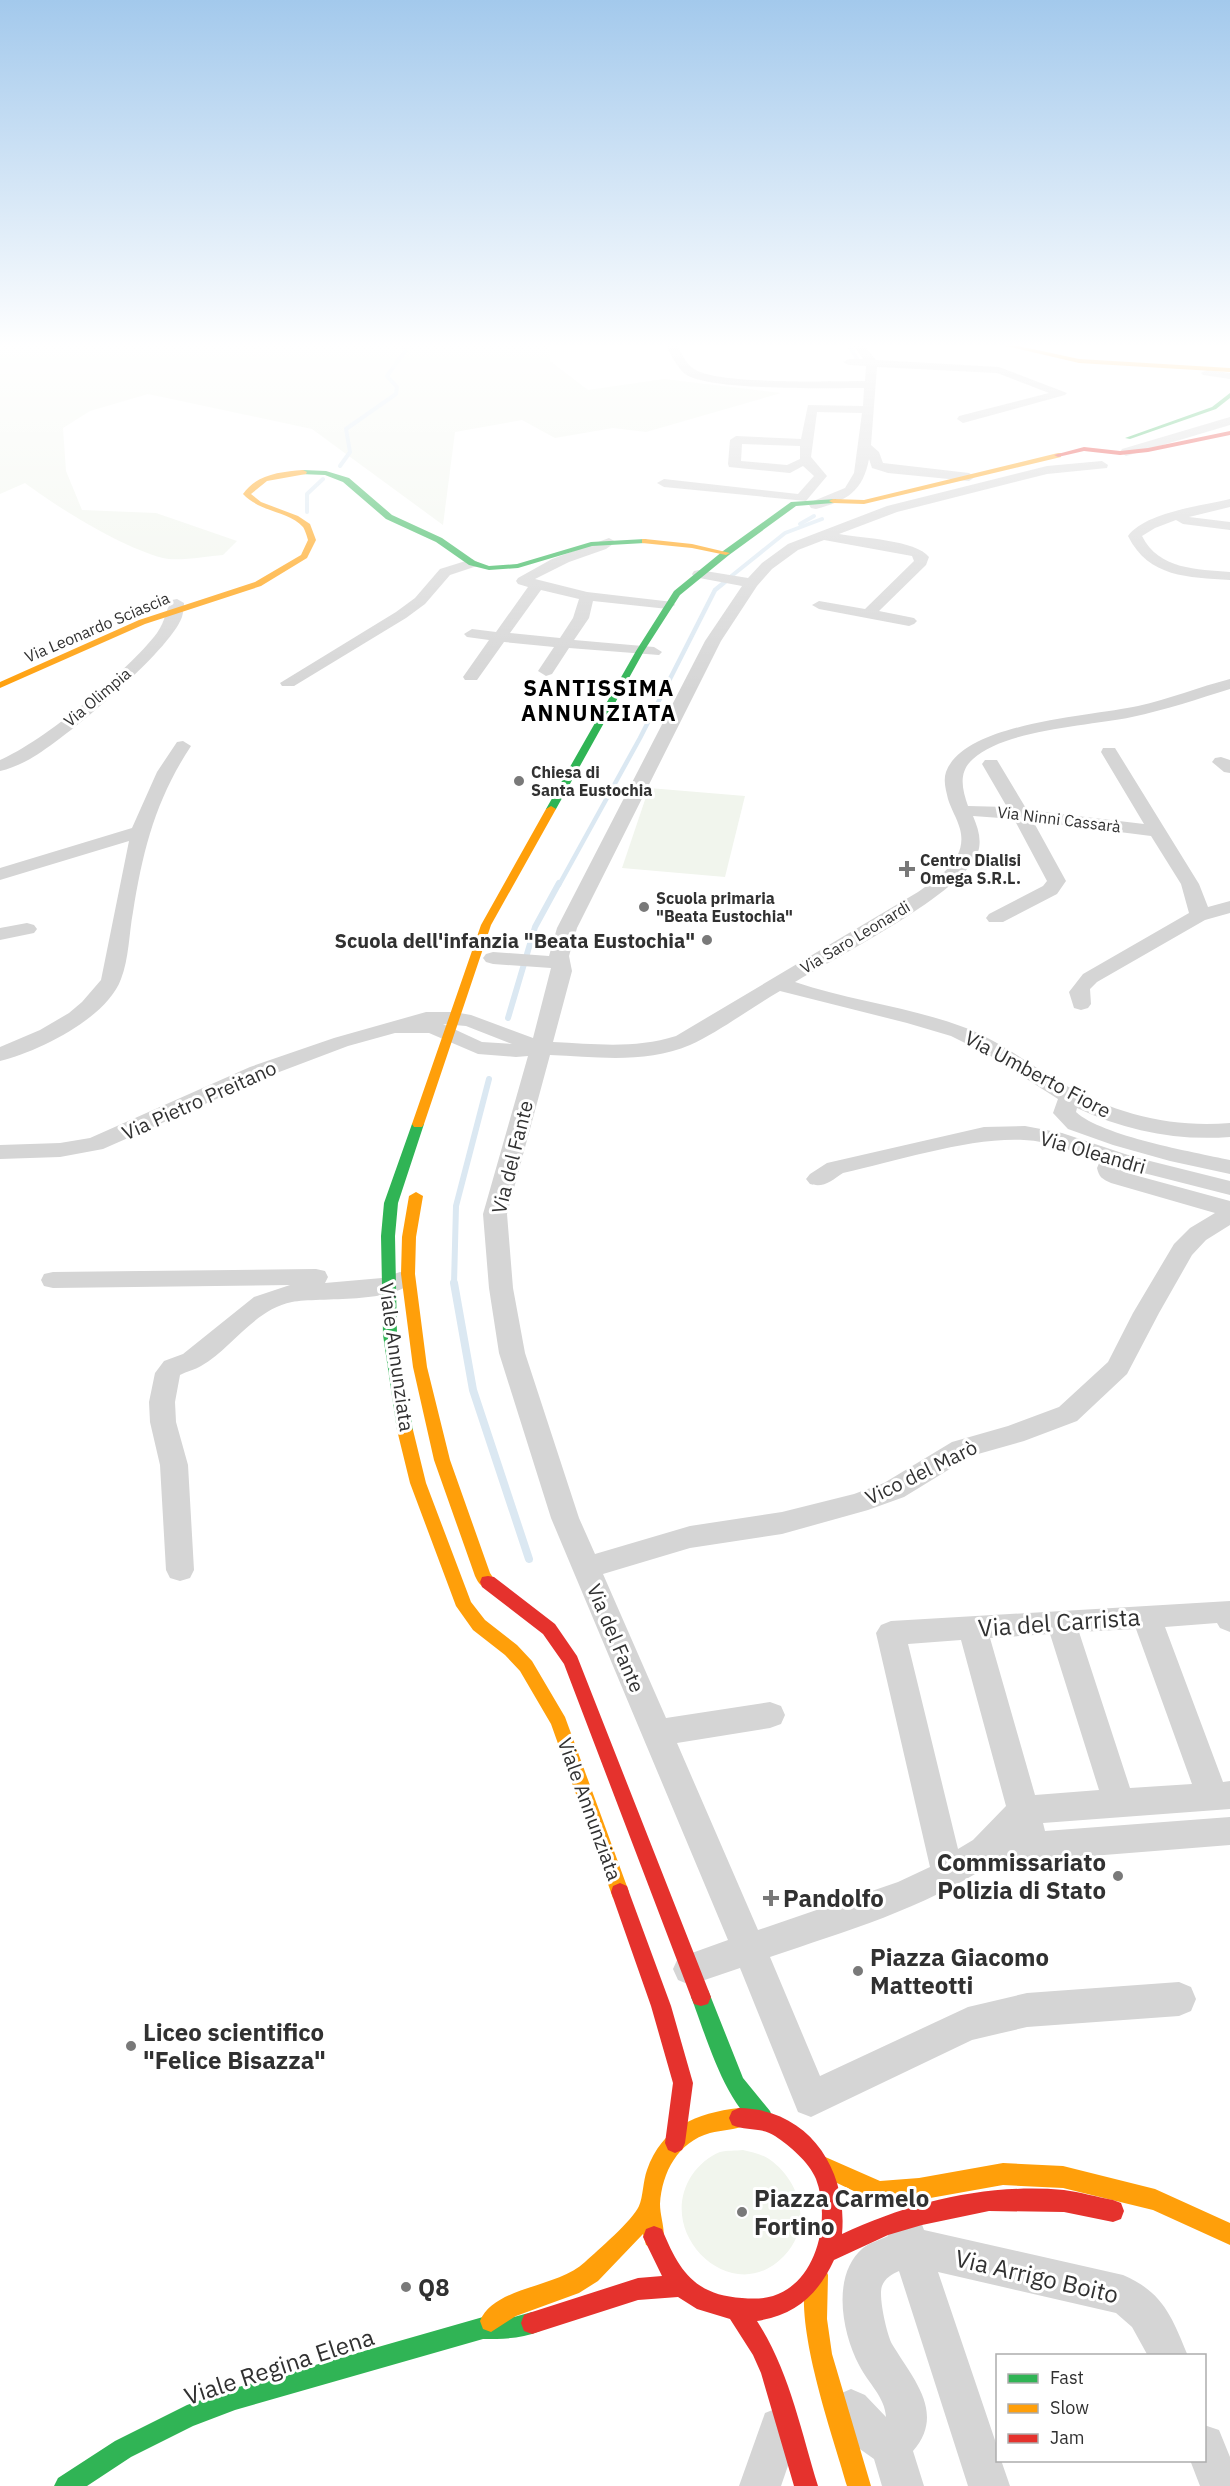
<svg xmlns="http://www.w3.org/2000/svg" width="1230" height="2486" viewBox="0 0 1230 2486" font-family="'IBM Plex Sans',sans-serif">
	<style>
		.green { fill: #f1f5ed }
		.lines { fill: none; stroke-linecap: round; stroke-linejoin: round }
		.stream-far3 { stroke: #dbe8f2; stroke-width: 4 }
		.stream-far2 { stroke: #dbe8f2; stroke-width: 4.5 }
		.stream-far1 { stroke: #dbe8f2; stroke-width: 6 }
		.stream { stroke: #dbe8f2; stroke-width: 8 }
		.street { fill: #d5d5d5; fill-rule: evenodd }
		.fast { fill: #30b455; fill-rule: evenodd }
		.slow { fill: #ff9f0a; fill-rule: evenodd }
		.jam { fill: #e5322d; fill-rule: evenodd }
		.poi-dot { fill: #797979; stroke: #fff; stroke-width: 2 }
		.labels { text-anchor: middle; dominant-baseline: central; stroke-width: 6; stroke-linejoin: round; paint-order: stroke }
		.far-street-label { font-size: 16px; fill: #313131; stroke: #fff }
		.far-poi-label { font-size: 16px; font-weight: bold; fill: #313131; stroke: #fff; text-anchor: start }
		.poi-label { font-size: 20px; font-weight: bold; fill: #313131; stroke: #fff; text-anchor: end }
		.street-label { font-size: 20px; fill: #313131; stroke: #fff }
		.far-district-label { font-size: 22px; font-weight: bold; letter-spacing: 1.5px; fill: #000; stroke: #fff }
		.near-street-label { font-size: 24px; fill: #313131; stroke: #fff }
		.near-poi-label { font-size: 24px; font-weight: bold; fill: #313131; stroke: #fff; text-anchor: start }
	</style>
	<rect width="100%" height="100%" fill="#fff"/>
	<g class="green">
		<path d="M0,343H550V361L588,390L664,379L781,393L646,432L613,428L555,438L522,420L455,432L443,525L312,429L148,394L90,411L63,428L66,471L82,510L156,513L237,541L223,555C207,556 177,562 163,558C121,547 60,509 25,483L0,494Z"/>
		<polygon points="649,788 745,796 725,877 622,868"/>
		<path d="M743,2150C751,2152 762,2154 769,2159C801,2181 813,2226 784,2256C733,2310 653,2234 692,2175C699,2165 709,2156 720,2152C727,2150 736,2151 743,2150Z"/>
	</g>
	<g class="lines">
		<g class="stream-far3">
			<polyline points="847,343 858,360"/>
			<polyline points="340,466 350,452 346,429 396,394 397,387 387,376 406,350 400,343"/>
			<polyline points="307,512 307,494 323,479"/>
			<polyline points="800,524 814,516"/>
			<polyline points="729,578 785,533 822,519"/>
		</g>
		<polyline class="stream-far2" points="559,885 640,738 715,590 731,577"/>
		<g class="stream-far1">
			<polyline points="508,1018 535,927 559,883"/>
			<polyline points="454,1284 456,1206 489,1079"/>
		</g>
		<polyline class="stream" points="454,1283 473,1390 529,1559"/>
		<g class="street">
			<path d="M665,343H676C681,352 685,363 694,369C717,385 832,381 865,381L866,366L849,365L843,362L849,359H863L851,343H862L876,360L999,367L1067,393L1065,395L963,423L957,419L959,416L1049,393L997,373L877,367L871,445L879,452L883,463L969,473L975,477L969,481L888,473L872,468L869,459C863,491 847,501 816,509L811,508L809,505L811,502L845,488L854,473L862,413L817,412L811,457L827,476L806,501L664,487L657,483L664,479L798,494L814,476L803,466L790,473L729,467L728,464L730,440L736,436L801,439L808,405L863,406L864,388C830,388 709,391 685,374C676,366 670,353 665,343ZM742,444L800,446V459L787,465L741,461Z"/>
			<polygon points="1207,370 1230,373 1230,379 1203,375 1201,373"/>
			<polygon points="1230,417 1230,425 1126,456 1120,452 1122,449"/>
			<path d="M1102,461L1108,465L1107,468L1047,474L897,512L839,534C861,538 916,540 929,557L926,565L879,611L914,618L917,621L914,624L909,626L819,609L812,605L819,601L865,609L914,561L912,556L824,540L798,550L772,569L757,586L721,641L577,928L569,956L572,971L553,1042C595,1044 635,1049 676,1036L918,892C940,876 968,859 960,829C957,818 951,809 948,799C946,790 943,781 946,772C964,722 1093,716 1138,706C1169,699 1199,687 1230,679V689C1198,699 1165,710 1132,717C1089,726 1006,729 973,759C958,772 962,789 968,806L1007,807L982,764L985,760H997L1027,810L1144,824L1101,752L1103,748H1115L1199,884L1208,907L1230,901V913L1205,920L1097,982L1090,989L1091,1004L1088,1008L1081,1010L1074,1008L1069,992L1083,974L1189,913L1181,884L1151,836L1033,821L1066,881L1057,894L1003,922H989L986,918L989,914L1043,886L1047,881L1014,819L973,816C978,828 982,840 978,852C965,892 835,958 795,982C851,1001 911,1007 966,1028C1002,1042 1031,1066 1065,1085C1116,1114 1171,1128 1230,1123V1137C1176,1141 1126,1131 1077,1108L1076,1112C1102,1136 1193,1152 1230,1160V1174L1170,1161L1113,1145L1068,1129L1053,1113L1058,1099L989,1055L951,1036L907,1023L780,991C752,1007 719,1032 690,1045C646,1064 596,1057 550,1055L507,1214L513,1288L525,1353L579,1518L595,1554L690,1526L782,1512L854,1494L884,1483L952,1442L1008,1426L1059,1407L1108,1362L1133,1313L1174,1244L1190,1228L1215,1213L1111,1183C1102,1179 1099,1177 1097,1168L1100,1161C1076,1153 1050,1141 1024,1140C970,1137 897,1161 843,1173C831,1181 824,1188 810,1184L806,1179L810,1174L827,1163L984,1127L1025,1126L1062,1133L1134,1157L1230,1181V1195L1120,1167V1170L1127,1173L1230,1201V1225L1206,1240L1192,1255L1159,1313L1127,1374L1077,1421L1024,1441L971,1456L904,1497L868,1510L782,1534L690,1548L603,1574L666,1718L770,1702L781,1706L785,1715L781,1724L770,1728L677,1743L758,1930L898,1882L930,1867L876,1633L881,1625L891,1621L1230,1601V1632L1220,1628L1217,1623L1165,1627L1223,1782L1230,1781V1809L1043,1823L1045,1831L1230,1817V1845L991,1864C923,1909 846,1931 770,1957L820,2076L968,2007L1027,1993L1179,1982L1191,1987L1196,1999L1191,2011L1179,2016L1027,2027L972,2040L811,2117L798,2112L740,1968L690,1985L678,1980L673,1969L678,1958L728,1940L551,1518L499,1353L489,1288L483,1214L528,1056L516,1057L478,1054L429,1033H395L348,1046L266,1077L103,1149L60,1157L0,1159V1145L60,1143L90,1138L250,1067L334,1038L426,1012H454L471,1015L533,1038L551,968L493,964L486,962L483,958L486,954L493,952L549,956L557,928L705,641L742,586L694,577L692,574L694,571L699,570L748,578L762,563L788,544L887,506L1047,466ZM443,1024L466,1026L512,1044L482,1042ZM1136,1629L1192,1784L1130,1788L1079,1632ZM1050,1634L1099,1790L1035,1795L990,1638ZM961,1640L1006,1806L973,1840L958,1849L908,1644Z"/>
			<path d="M1230,499V507L1189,517L1230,522V530L1183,524L1176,520L1155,528L1142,536C1159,570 1197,569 1230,572V580C1188,577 1149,578 1128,536C1146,512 1201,506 1230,499Z"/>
			<path d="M609,538L616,542L606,549L569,562L535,579L587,592L673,602L675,605L668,609L593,601L589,618L574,640L654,647L662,652L659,655L569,648L552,674L546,676L538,671L554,647L504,642L477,680H465L463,677L489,640L467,637L464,634L472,629L496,632L528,587L518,584L516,581L518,578L552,559ZM541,590L579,599L573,618L560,638L510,633Z"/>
			<polygon points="472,559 479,563 477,566 450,575 425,604 406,618 294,686 282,686 280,683 396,612 415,598 440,569"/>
			<path d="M177,599L184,603C184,607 183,613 182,617C170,651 64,740 30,759C21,764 10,769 0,771V760C43,742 128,671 157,633C166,620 165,611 172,600Z"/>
			<path d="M183,741L191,746C156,799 143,849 133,912C129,933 129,959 121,979C107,1018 38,1052 0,1061V1047L40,1030L69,1013L82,1002L101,980L129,841L0,880V868L132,828L157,772L177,742Z"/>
			<polygon points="1221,757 1230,760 1230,773 1224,772 1212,762 1215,758"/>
			<polygon points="27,923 34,925 37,929 34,933 0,940 0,928"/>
			<path d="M316,1269L325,1271L328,1277L325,1283L382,1278L400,1272L409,1274L412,1280C398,1304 319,1297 292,1302C255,1309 232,1348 201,1366C195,1370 187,1371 180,1375L175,1402L176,1422L188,1465L194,1570L190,1578L180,1581L170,1578L166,1570L160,1465L150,1422L149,1402L155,1373L164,1361L183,1354L254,1297L290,1285L53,1288L44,1286L41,1280L44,1274L53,1272Z"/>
			<path d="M906,2214L920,2219L924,2230L1123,2275C1163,2292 1172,2317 1188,2356H1148L1132,2327L1116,2313L938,2272L998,2449V2460H1001L1010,2486H968L899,2271C892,2274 885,2278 882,2286C878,2296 887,2335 892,2344C913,2379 946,2413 913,2451L924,2486H882L874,2459L850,2442L837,2423L831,2409L837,2395L851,2389L865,2395L886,2417C885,2397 868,2383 859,2365C842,2333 831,2275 863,2248C869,2243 880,2240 888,2236L887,2233L892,2219Z"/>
			<polygon points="780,2407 795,2413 801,2428 781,2486 739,2486 765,2413"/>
			<polygon points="1204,2425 1219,2430 1230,2457 1230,2486 1200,2486 1190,2460 1204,2460"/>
		</g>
		<g class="fast">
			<polygon points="1230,393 1230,398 1216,409 1130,439 1125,438 1212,407"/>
			<polygon points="303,470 326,471 349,478 392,515 442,538 475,561 489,566 517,564 591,542 645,539 649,541 645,543 592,546 518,568 489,570 469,565 436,542 386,519 343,482 325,475 300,474 299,472"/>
			<polygon points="836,499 836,503 833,503 796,506 729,555 680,595 644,651 556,809 551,812 547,811 546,809 636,651 674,591 723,551 791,502"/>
			<polygon points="418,1120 424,1124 398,1203 395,1236 397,1335 413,1430 410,1434 400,1434 397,1430 383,1335 381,1236 384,1203 412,1124"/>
			<path d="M701,1988L708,1990L743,2078L770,2111L773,2118L770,2125L763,2128C727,2113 705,2032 691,1997L694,1990Z"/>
			<path d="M532,2312L540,2315L543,2323L540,2331C521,2339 503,2339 483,2339L235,2410L193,2426L131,2457L87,2486H54L58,2478L115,2441L187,2405L235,2388L483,2317H514Z"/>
		</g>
		<g class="slow">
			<polygon points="993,343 1005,343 1079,359 1230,368 1230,372 1079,363"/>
			<polygon points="1058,453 1061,453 1061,457 864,504 833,503 829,501 833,499 864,500"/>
			<path d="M303,470L307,472L306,474L267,481L251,494L261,502L298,516L310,524L316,540L307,558L261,586L145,624L0,688V682L139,620L255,582L301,555L308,540C307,536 305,530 303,527C289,511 261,513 243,494C257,474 280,472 303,470Z"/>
			<polygon points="645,539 692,544 730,553 726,555 692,548 642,543 642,539"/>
			<polygon points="551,806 556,809 491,925 424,1124 422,1127 414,1127 412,1124 481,925 546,809"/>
			<path d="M416,1192L423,1196L416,1237L415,1274L427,1367L450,1460L490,1573L496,1582L494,1587C484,1590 479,1585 475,1576L434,1460L413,1367L401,1274L402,1237L409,1196Z"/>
			<polygon points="405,1425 410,1426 413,1430 426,1483 471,1602 485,1620 517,1645 532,1661 565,1717 629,1892 627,1898 620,1901 613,1898 551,1724 520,1671 505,1655 473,1630 456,1606 410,1483 397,1430 400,1426"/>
			<path d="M739,2108L746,2111L749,2118L746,2125C735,2130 722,2130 710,2133C678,2142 662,2172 660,2204C660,2218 667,2232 662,2245L654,2248L646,2245L643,2234L598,2281L579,2293L516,2316L491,2332L483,2329L480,2321C494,2286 558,2288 585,2262C598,2250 632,2221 639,2206C643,2197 643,2181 647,2170C662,2127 696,2113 739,2108Z"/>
			<polygon points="823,2156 880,2181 919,2178 1003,2163 1063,2166 1155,2189 1230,2223 1230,2245 1153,2210 1063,2188 1003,2185 919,2200 879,2203 816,2173 813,2166 816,2159"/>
			<path d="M817,2264L825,2267L828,2275L827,2319L832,2354L871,2486H847C833,2435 789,2316 809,2267Z"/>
		</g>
		<g class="jam">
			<polygon points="1230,431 1230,435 1148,452 1120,455 1084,451 1058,457 1054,455 1084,447 1120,451 1148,448"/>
			<polygon points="488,1576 494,1577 555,1624 577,1656 711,1997 708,2004 701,2006 694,2004 691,1997 564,1664 543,1634 482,1587 480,1582 482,1577"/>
			<polygon points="620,1883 627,1886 629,1892 671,2006 693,2083 685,2143 682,2150 675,2153 668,2150 665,2143 673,2083 651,2006 611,1892 613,1886"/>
			<path d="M739,2108C809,2109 848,2169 842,2234C911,2202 986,2183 1064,2190C1080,2192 1097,2197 1113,2200L1121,2203L1124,2211L1121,2219L1113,2222L1064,2212L989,2211L922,2225L888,2235L834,2260C818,2295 795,2315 757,2321C789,2370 801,2431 818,2486H794L761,2373L753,2355L730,2319L697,2309L678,2297L638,2300L532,2334L524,2331L521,2323L524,2315L532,2312L638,2278L662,2276L643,2237L646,2229L654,2226L662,2229C679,2271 695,2295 742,2298C753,2299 763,2299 773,2296C818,2282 831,2218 816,2179C809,2162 790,2146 775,2136C762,2127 746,2131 732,2125L729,2118L732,2111Z"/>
		</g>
	</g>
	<linearGradient id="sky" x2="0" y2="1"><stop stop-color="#a3c9ec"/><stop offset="0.5" stop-color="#fff"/><stop offset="1" stop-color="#fff" stop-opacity="0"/></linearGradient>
	<rect width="1230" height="691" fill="url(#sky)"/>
	<g class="poi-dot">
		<circle cx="519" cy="781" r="6"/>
		<path d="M904 860h6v6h6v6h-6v6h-6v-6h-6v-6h6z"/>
		<circle cx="644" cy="907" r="6"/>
		<circle cx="707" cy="940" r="6"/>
		<circle cx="1118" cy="1876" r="6"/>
		<path d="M768 1889h6v6h6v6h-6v6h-6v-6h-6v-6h6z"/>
		<circle cx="858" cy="1971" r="6"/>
		<circle cx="131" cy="2046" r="6"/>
		<circle cx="742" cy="2212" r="6"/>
		<circle cx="406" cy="2287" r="6"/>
	</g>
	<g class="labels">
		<g class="far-street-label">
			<text transform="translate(97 627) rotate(-23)">Via Leonardo Sciascia</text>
			<text transform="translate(97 697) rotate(-40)">Via Olimpia</text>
			<text transform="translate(1059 819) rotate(7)">Via Ninni Cassarà</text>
			<text transform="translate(855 937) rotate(-31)">Via Saro Leonardi</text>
		</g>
		<g class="far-poi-label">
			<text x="531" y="772">Chiesa di<tspan x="531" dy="18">Santa Eustochia</tspan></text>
			<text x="920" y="860">Centro Dialisi<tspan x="920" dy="18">Omega S.R.L.</tspan></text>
			<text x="656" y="898">Scuola primaria<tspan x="656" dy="18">"Beata Eustochia"</tspan></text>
		</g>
		<g class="poi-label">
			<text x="695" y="940">Scuola dell'infanzia "Beata Eustochia"</text>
		</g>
		<g class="street-label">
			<text transform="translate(1038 1074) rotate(28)">Via Umberto Fiore</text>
			<text transform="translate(199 1100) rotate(-24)">Via Pietro Preitano</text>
			<text transform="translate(1093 1152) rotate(16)">Via Oleandri</text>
			<text transform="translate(512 1157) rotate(-76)">Via del Fante</text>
			<text transform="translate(397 1357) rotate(82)">Viale Annunziata</text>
			<text transform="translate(921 1472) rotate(-26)">Vico del Marò</text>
			<text transform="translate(616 1638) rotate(67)">Via del Fante</text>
			<text transform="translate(590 1809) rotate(70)">Viale Annunziata</text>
		</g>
		<g class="far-district-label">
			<text x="599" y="687">SANTISSIMA<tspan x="599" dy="25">ANNUNZIATA</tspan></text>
		</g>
		<g class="near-street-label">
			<text transform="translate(1059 1622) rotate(-4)">Via del Carrista</text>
			<text transform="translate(1037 2276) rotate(13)">Via Arrigo Boito</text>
			<text transform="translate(279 2366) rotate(-18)">Viale Regina Elena</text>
		</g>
		<g class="near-poi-label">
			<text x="1106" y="1862" text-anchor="end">Commissariato<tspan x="1106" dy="28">Polizia di Stato</tspan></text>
			<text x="783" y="1898">Pandolfo</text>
			<text x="870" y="1957">Piazza Giacomo<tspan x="870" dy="28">Matteotti</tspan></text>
			<text x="143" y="2032">Liceo scientifico<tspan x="143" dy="28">"Felice Bisazza"</tspan></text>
			<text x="754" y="2198">Piazza Carmelo<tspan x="754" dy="28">Fortino</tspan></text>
			<text x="418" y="2287">Q8</text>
		</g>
	</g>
	<rect x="996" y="2354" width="210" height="108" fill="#ffffff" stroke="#adadad" stroke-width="1.5"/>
	<rect x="1008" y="2374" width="30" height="9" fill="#30b455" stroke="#adadad" stroke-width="1.5"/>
	<text x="1050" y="2384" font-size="18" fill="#313131">Fast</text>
	<rect x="1008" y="2404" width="30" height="9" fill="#ff9f0a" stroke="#adadad" stroke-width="1.5"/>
	<text x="1050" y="2414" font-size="18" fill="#313131">Slow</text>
	<rect x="1008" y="2434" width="30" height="9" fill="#e5322d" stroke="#adadad" stroke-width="1.5"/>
	<text x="1050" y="2444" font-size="18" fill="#313131">Jam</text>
</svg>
